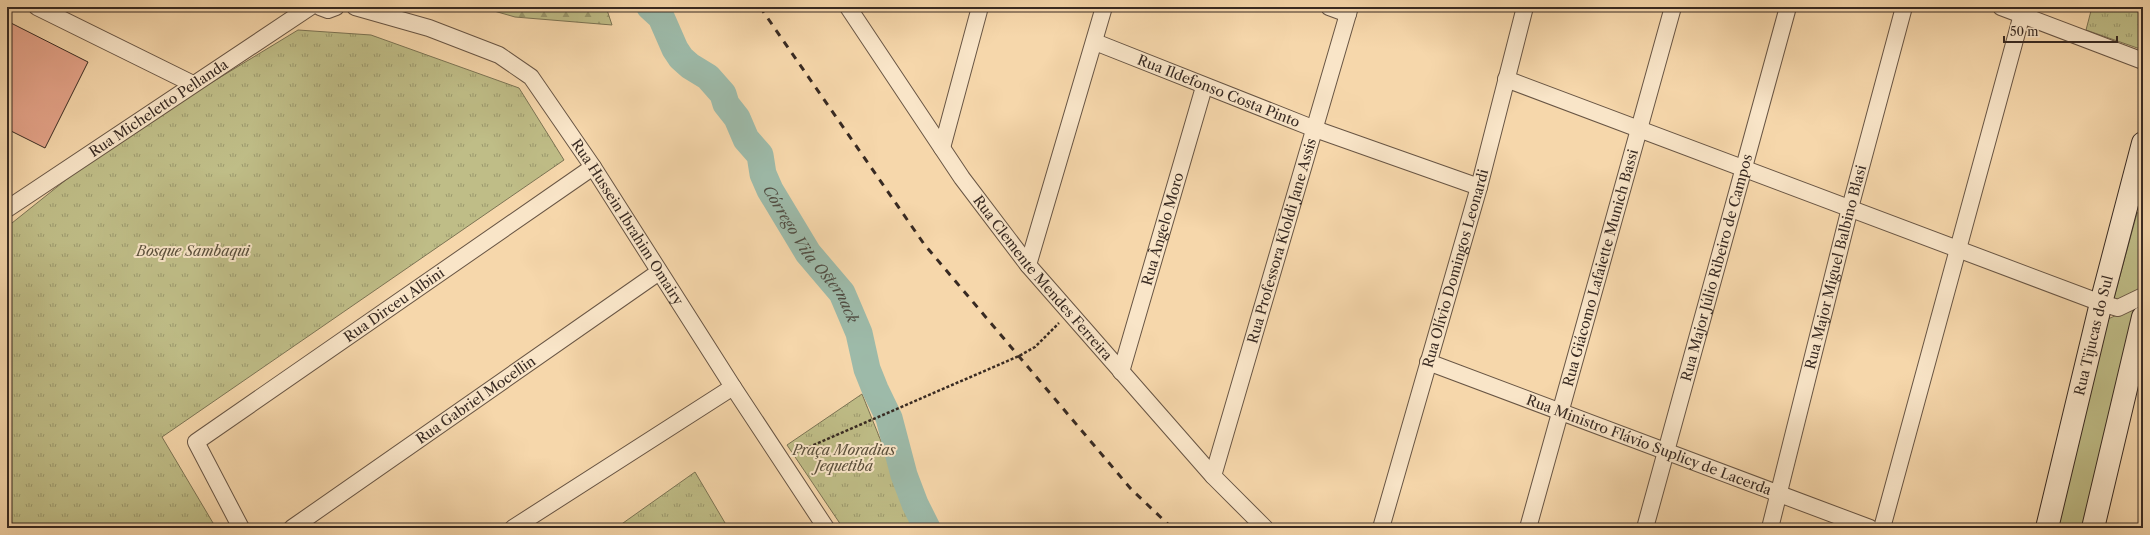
<svg xmlns="http://www.w3.org/2000/svg" width="2150" height="535" viewBox="0 0 2150 535" font-family="'Libre Caslon Text',serif">
	<style>
		.grass { fill: #bfbd87; stroke: #7c7454 }
		.forest { fill: url(#forest-firs); stroke: #7c7454 }
		.park { fill: url(#park-tufts); stroke: #7c7454 }
		.lines { fill: none; stroke-linecap: round; stroke-linejoin: round }
		.river { stroke: #9dbaa9; stroke-width: 27 }
		.building { fill: #e5a389; stroke: #382a22 }
		.street-casing { stroke: #685544; stroke-width: 18 }
		.secondary-casing { stroke: #382a22; stroke-width: 24 }
		.path { stroke: #382a22; stroke-width: 2.5; stroke-dasharray: 3 2; stroke-linecap: butt }
		.street { stroke: #f9e5c8; stroke-width: 16 }
		.secondary { stroke: #f9e5c8; stroke-width: 22 }
		.rail { stroke: #382a22; stroke-width: 3; stroke-dasharray: 7 7; stroke-linecap: butt }
		.labels { text-anchor: middle; dominant-baseline: central; stroke-width: 4; stroke-linejoin: round; paint-order: stroke }
		.street-label { font-size: 14px; fill: #382a22; stroke: #f9e5c8 }
		.park-label { font-size: 14px; font-style: italic; fill: #5a4f3b; stroke: #f9e5c8 }
		.water-label { font-size: 15px; font-style: italic; fill: #514e44; stroke: #f9e5c8 }
	</style>
	<defs>
		<pattern id="forest-firs" width="22" height="20" patternUnits="userSpaceOnUse"><rect width="22" height="20" fill="#bfbd87"/><path d="M5 1l3.5 6h-7zM16 11l3.5 6h-7z" fill="#9c9a6e"/></pattern>
		<pattern id="park-tufts" width="24" height="20" patternUnits="userSpaceOnUse"><rect width="24" height="20" fill="#bfbd87"/><path d="M3 7l-1-3M5 7V3M7 7l1-3M15 17l-1-3M17 17v-4M19 17l1-3" fill="none" stroke="#9c9a6e"/></pattern>
	</defs>
	<rect width="100%" height="100%" fill="#f6d7ab"/>
	<filter id="stains"><feTurbulence type="fractalNoise" baseFrequency=".005" numOctaves="4"/><feColorMatrix values="0 0 0 0 .2 0 0 0 0 .09 0 0 0 0 .02 0 0 0 .5 -.17"/></filter>
	<radialGradient id="worn" r=".72"><stop offset=".6" stop-color="#630" stop-opacity="0"/><stop offset="1" stop-color="#630" stop-opacity=".3"/></radialGradient>
	<g class="grass">
		<polygon points="2143,210 2143,286 2121,301 2114,298 2137,213"/>
		<polygon points="2139,305 2084,528 2056,528 2108,319"/>
	</g>
	<polygon class="forest" points="480,7 606,7 612,25 515,17"/>
	<g class="park">
		<polygon points="2092,7 2143,7 2143,50 2086,30"/>
		<polygon points="298,30 371,35 519,88 564,160 162,437 216,528 7,528 7,227 112,143"/>
		<polygon points="862,394 916,528 843,528 787,445"/>
		<polygon points="695,472 728,528 616,528"/>
	</g>
	<g class="lines">
		<path class="river" id="s1" d="M650,7L661,17L675,49L681,58L690,66L708,77L723,94L726,104L737,118L746,139L760,155L763,174L770,190L808,253L842,293L859,333L867,369L875,389L889,418L904,475L915,504L927,528"/>
	</g>
	<polygon class="building" points="7,21 88,62 45,148 7,129"/>
	<g class="lines">
		<g class="street-casing">
			<g id="street">
				<polyline points="37,7 193,84"/>
				<polyline points="320,7 328,10 336,7"/>
				<path id="s2" d="M355,7L429,28L499,55L531,77L593,167L733,387L826,528"/>
				<path id="s3" d="M848,7L962,178L1028,265L1213,476L1265,528"/>
				<polyline points="1329,7 1348,14"/>
				<polyline points="2001,7 2143,61"/>
				<path id="s4" d="M1095,42L1315,129L1479,187"/>
				<polyline points="1506,79 2101,303 2118,308 2143,296"/>
				<polyline points="942,148 980,7"/>
				<path id="s5" d="M7,209L310,7"/>
				<polyline points="1028,265 1104,7"/>
				<path id="s6" d="M1428,362L1870,528"/>
				<path id="s7" d="M1121,372L1204,87"/>
				<path id="s8" d="M1213,476L1350,7"/>
				<path id="s9" d="M241,528L196,442L593,167"/>
				<path id="s10" d="M292,528L659,272"/>
				<polyline points="513,528 733,387"/>
				<path id="s11" d="M1381,528L1479,187L1525,7"/>
				<path id="s12" d="M1528,528L1673,7"/>
				<path id="s13" d="M1645,528L1788,7"/>
				<path id="s14" d="M1770,528L1850,208L1904,7"/>
				<polyline points="1882,528 2024,7"/>
			</g>
		</g>
		<g class="secondary-casing">
			<g id="secondary">
				<path id="s15" d="M2047,528L2101,303L2143,143"/>
				<polyline points="2093,528 2143,317"/>
			</g>
		</g>
		<polyline class="path" points="795,453 1019,356 1035,347 1059,323"/>
		<use href="#street" class="street"/>
		<use href="#secondary" class="secondary"/>
		<polyline class="rail" points="760,7 924,244 1131,489 1172,528"/>
	</g>
	<g class="labels">
		<g class="street-label">
			<text stroke="none"><textPath href="#s4" startOffset="133">Rua Ildefonso Costa Pinto</textPath></text>
			<text stroke="none"><textPath href="#s5" startOffset="182">Rua Micheletto Pellanda</textPath></text>
			<text stroke="none"><textPath href="#s2" startOffset="365">Rua Hussein Ibrahim Omairy</textPath></text>
			<text stroke="none"><textPath href="#s7" startOffset="149">Rua Ângelo Moro</textPath></text>
			<text stroke="none"><textPath href="#s8" startOffset="245">Rua Professora Kloldi Jane Assis</textPath></text>
			<text stroke="none"><textPath href="#s12" startOffset="270">Rua Giácomo Lafaiette Munich Bassi</textPath></text>
			<text stroke="none"><textPath href="#s14" startOffset="269">Rua Major Miguel Balbino Blasi</textPath></text>
			<text stroke="none"><textPath href="#s11" startOffset="270">Rua Olívio Domingos Leonardi</textPath></text>
			<text stroke="none"><textPath href="#s13" startOffset="270">Rua Major Júlio Ribeiro de Campos</textPath></text>
			<text stroke="none"><textPath href="#s3" startOffset="334">Rua Clemente Mendes Ferreira</textPath></text>
			<text stroke="none"><textPath href="#s9" startOffset="338">Rua Dirceu Albini</textPath></text>
			<text stroke="none"><textPath href="#s15" startOffset="198">Rua Tijucas do Sul</textPath></text>
			<text stroke="none"><textPath href="#s10" startOffset="224">Rua Gabriel Mocellin</textPath></text>
			<text stroke="none"><textPath href="#s6" startOffset="236">Rua Ministro Flávio Suplicy de Lacerda</textPath></text>
		</g>
		<g class="park-label">
			<text x="193" y="251">Bosque Sambaqui</text>
			<text x="844" y="450">Praça Moradias<tspan x="844" dy="16">Jequetibá</tspan></text>
		</g>
		<g class="water-label">
			<text stroke="none"><textPath href="#s1" startOffset="302">Córrego Vila Osternack</textPath></text>
		</g>
	</g>
	<rect width="2150" height="535" fill="none" stroke="#f6d7ab" stroke-width="24"/>
	<rect x="8" y="8" width="2134" height="519" fill="none" stroke="#382a22" stroke-width="2"/>
	<rect x="12" y="12" width="2126" height="511" fill="none" stroke="#382a22"/>
	<path d="M2004 36v6h113v-6" fill="none" stroke="#382a22" stroke-width="2"/>
	<text x="2010" y="36" font-size="12" fill="#382a22" stroke="#f9e5c8" stroke-width="3" paint-order="stroke">50 m</text>
	<rect width="100%" height="100%" filter="url(#stains)"/>
	<rect width="100%" height="100%" fill="url(#worn)"/>
</svg>
